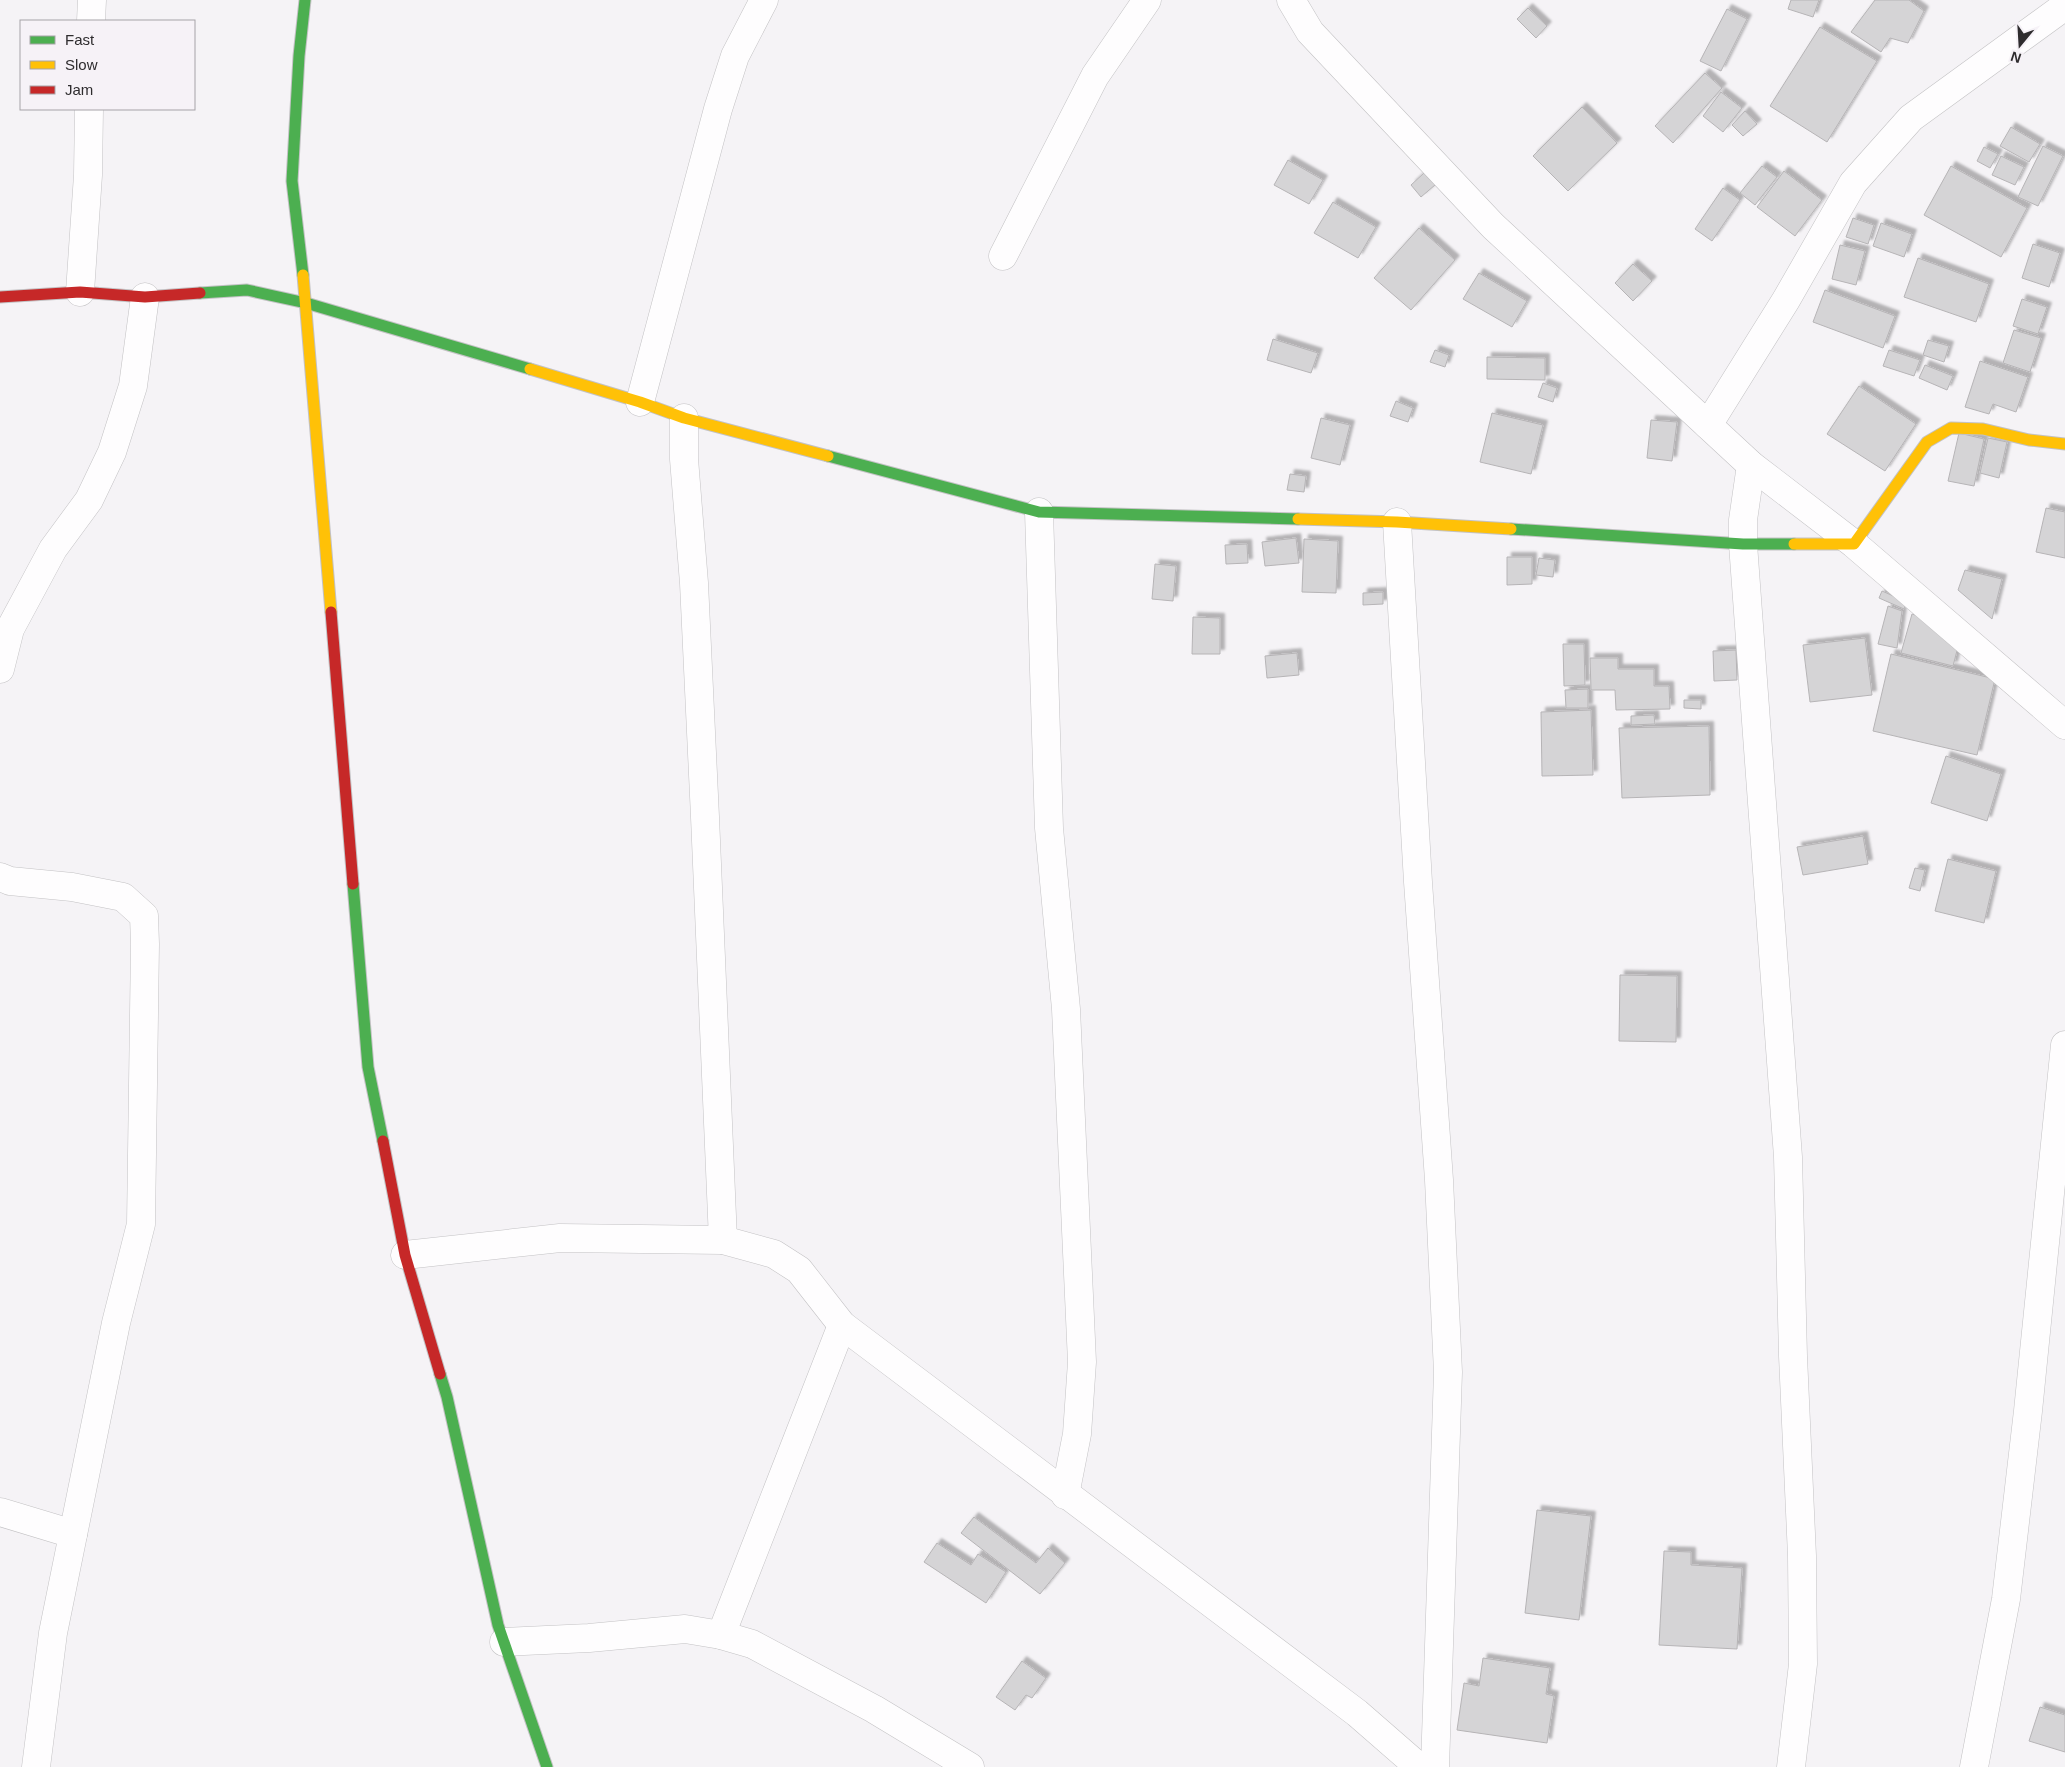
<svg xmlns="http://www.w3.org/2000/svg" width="2065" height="1767" viewBox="0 0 2065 1767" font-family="Helvetica,sans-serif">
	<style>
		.building { fill: #d5d4d6; stroke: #b6b4b6; filter: url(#shadow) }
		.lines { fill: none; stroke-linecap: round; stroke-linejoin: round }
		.street-casing { stroke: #c3c2c4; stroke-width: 29 }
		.fast-casing { stroke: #c3c2c4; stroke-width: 13 }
		.slow-casing { stroke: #c3c2c4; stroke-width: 13 }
		.jam-casing { stroke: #c3c2c4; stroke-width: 13 }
		.street { stroke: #fefdfe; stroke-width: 28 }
		.fast { stroke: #4caf50; stroke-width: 11 }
		.slow { stroke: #ffc107; stroke-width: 11 }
		.jam { stroke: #c62828; stroke-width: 11 }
	</style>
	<defs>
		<filter id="shadow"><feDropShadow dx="4.5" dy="-4.5" stdDeviation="1" flood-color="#0004"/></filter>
	</defs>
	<rect width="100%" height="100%" fill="#f5f3f6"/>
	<g class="building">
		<polygon points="1791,0 1819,0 1813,17 1788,9"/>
		<polygon points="1875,0 1909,0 1924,11 1908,43 1890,38 1881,52 1851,32"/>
		<polygon points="1528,8 1547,26 1536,38 1517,19"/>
		<polygon points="1727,9 1747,19 1721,71 1700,61"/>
		<polygon points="1820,27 1877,61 1827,142 1770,106"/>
		<polygon points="1705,73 1722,88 1673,143 1655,126"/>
		<polygon points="1721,92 1742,108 1723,132 1703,116"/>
		<polygon points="1582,107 1617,143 1568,191 1533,156"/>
		<polygon points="1745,111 1757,124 1743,136 1732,125"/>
		<polygon points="2011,127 2040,144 2029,162 2000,146"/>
		<polygon points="2043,146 2063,156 2038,206 2018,197"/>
		<polygon points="1984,147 1998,154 1990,168 1977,161"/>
		<polygon points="2001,156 2024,167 2015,185 1992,175"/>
		<polygon points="1288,160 1323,180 1309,204 1274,185"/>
		<polygon points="1762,166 1777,177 1755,205 1740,193"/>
		<polygon points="1951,166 2027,208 2001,257 1924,215"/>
		<polygon points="1784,171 1822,200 1795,236 1757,207"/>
		<polygon points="1424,173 1435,185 1421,197 1411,185"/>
		<polygon points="1723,188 1740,200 1712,241 1695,229"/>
		<polygon points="1333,202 1376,227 1358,258 1314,233"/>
		<polygon points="1853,218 1874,225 1868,244 1846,237"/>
		<polygon points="1881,223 1912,234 1904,257 1873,246"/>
		<polygon points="1419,228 1455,260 1411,310 1374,278"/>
		<polygon points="2033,244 2060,253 2049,287 2022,278"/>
		<polygon points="1840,245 1865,251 1856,285 1832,279"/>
		<polygon points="1918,258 1989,284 1976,322 1904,297"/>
		<polygon points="1633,264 1652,281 1633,301 1615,283"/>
		<polygon points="1479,273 1527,301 1512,327 1463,299"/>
		<polygon points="1825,290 1895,316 1883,348 1813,322"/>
		<polygon points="2022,299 2047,307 2038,334 2013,326"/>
		<polygon points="2014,330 2041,338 2030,372 2003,363"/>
		<polygon points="1273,339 1318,353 1311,373 1267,360"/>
		<polygon points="1928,340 1949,346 1944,362 1923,355"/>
		<polygon points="1435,350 1449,355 1445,367 1430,362"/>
		<polygon points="1889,350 1920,360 1914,376 1883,366"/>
		<polygon points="1487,357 1545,358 1545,380 1487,379"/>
		<polygon points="1980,361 2028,377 2016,412 1993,404 1989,414 1965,407"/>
		<polygon points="1925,365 1953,376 1947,390 1919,378"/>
		<polygon points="1543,383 1557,388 1553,402 1538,397"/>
		<polygon points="1859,386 1916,424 1885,471 1827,434"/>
		<polygon points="1396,401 1413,408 1408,422 1390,416"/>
		<polygon points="1492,413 1543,425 1531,474 1480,462"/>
		<polygon points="1321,418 1350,425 1340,465 1311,458"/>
		<polygon points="1651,420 1677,422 1672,461 1647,458"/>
		<polygon points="1959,433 1984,439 1974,486 1948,481"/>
		<polygon points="1988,438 2007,442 1999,478 1980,473"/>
		<polygon points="1290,474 1306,476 1304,492 1287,490"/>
		<polygon points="2046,508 2065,512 2065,558 2036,552"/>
		<polygon points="1296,538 1299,563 1265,566 1262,542"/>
		<polygon points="1304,539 1338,541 1336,593 1302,592"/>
		<polygon points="1247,544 1248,563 1226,564 1225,545"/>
		<polygon points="1507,557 1532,557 1532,584 1507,585"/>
		<polygon points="1539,558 1555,560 1553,577 1536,575"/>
		<polygon points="1155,564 1176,566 1173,601 1152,599"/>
		<polygon points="1965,570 2002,579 1992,619 1958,590"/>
		<polygon points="1882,591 1907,602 1904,609 1879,598"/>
		<polygon points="1383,592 1383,604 1363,605 1363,593"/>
		<polygon points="1888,606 1902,611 1897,648 1878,644"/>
		<polygon points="1912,614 1941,623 1960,639 1953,666 1901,653"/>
		<polygon points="1193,617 1220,618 1220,654 1192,654"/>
		<polygon points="1865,638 1872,695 1810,702 1803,645"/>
		<polygon points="1563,644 1584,644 1585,685 1564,686"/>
		<polygon points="1736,650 1737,680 1714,681 1713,651"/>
		<polygon points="1297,653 1299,675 1267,678 1265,656"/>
		<polygon points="1891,654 1995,679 1977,755 1873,731"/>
		<polygon points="1590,658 1618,658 1618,669 1654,669 1654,686 1669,686 1670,709 1616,710 1615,690 1591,690"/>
		<polygon points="1588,689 1588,708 1566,708 1565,690"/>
		<polygon points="1684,700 1701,700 1701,709 1684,708"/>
		<polygon points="1591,710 1593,775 1542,776 1541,712"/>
		<polygon points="1654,715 1655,724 1631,725 1631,716"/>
		<polygon points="1709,726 1710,795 1622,798 1619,728"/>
		<polygon points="1946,756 2001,774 1987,821 1931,803"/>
		<polygon points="1863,836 1868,864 1803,875 1797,847"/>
		<polygon points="1948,859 1996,871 1984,923 1935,911"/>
		<polygon points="1915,868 1925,870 1920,891 1909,888"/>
		<polygon points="1620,975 1677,976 1676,1042 1619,1041"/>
		<polygon points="1537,1510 1591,1516 1579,1620 1525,1613"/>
		<polygon points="974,1517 1036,1563 1048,1548 1065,1563 1040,1594 961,1533"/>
		<polygon points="937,1543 971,1565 978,1554 1006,1572 986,1603 924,1562"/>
		<polygon points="1664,1551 1691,1552 1691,1565 1742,1568 1737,1649 1659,1645"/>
		<polygon points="1483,1658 1550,1668 1546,1694 1554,1696 1547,1743 1457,1730 1464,1683 1479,1686"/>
		<polygon points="1022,1661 1046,1678 1032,1698 1026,1695 1015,1710 996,1697"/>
		<polygon points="2040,1707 2065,1715 2065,1752 2029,1741"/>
	</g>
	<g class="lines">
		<g class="street-casing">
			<g id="street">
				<polyline points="1291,0 1310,32 1493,226 1751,465 1854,544 2065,725"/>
				<polyline points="91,21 92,0"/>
				<polyline points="1003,256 1095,76 1147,0"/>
				<polyline points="80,292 88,175 89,109"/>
				<polyline points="640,402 718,109 735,56 764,0"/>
				<polyline points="684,418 684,459 694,583 705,817 723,1240"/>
				<polyline points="1708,425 1786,300 1853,183 1911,118 2065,6"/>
				<polyline points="1751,465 1743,520 1743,544 1788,1157 1793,1356 1802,1556 1803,1664 1791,1767"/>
				<polyline points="1039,512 1049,828 1066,1009 1082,1362 1077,1434 1065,1495"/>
				<polyline points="1397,522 1418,882 1439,1180 1448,1372 1435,1767"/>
				<polyline points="0,669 10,629 53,549 89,500 112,452 133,386 145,297"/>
				<polyline points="0,877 10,881 72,887 123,897 144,916 145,944 141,1224 116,1323 53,1633 36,1767"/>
				<polyline points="405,1255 560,1238 723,1240 774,1254 799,1270 842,1325 1357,1713 1419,1767"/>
				<polyline points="0,1512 73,1534"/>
				<polyline points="721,1635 842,1325"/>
				<polyline points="504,1642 589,1638 685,1629 721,1635 752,1644 874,1709 970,1767"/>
				<polyline points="1974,1767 2006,1599 2028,1411 2065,1045"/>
			</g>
		</g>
		<g class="fast-casing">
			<g id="fast">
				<polyline points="303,275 292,181 299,56 305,0"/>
				<polyline points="200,293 247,290 306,303 530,369"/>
				<polyline points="828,456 1039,512 1298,519"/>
				<polyline points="1511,529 1743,544 1794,544"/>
				<polyline points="353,884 368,1067 383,1141"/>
				<polyline points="440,1374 447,1397 498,1625 547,1767"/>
			</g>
		</g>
		<g class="slow-casing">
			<g id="slow">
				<polyline points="303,275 331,612"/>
				<polyline points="530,369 640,402 684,418 828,456"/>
				<polyline points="1298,519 1397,522 1511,529"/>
				<polyline points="1794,544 1854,544 1927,442 1951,428 1983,429 2029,440 2065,444"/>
			</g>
		</g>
		<g class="jam-casing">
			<g id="jam">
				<polyline points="0,297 80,292 145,297 200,293"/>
				<polyline points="331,612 353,884"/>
				<polyline points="383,1141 405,1255 440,1374"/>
			</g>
		</g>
		<use href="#street" class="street"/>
		<use href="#fast" class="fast"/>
		<use href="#slow" class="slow"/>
		<use href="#jam" class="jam"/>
	</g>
	<rect x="20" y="20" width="175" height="90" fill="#f6f2f7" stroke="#a6a3a7"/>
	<rect x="30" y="36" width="25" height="8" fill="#4caf50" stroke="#a6a3a7"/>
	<text x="65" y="45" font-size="15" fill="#2e2c2e">Fast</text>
	<rect x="30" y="61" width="25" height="8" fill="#ffc107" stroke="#a6a3a7"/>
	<text x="65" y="70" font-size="15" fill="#2e2c2e">Slow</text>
	<rect x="30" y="86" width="25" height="8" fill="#c62828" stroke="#a6a3a7"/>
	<text x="65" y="95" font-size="15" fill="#2e2c2e">Jam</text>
	<g transform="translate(2020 45) rotate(198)" stroke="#f6f2f7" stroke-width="4" paint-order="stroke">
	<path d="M0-4L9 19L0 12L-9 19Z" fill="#2e2c2e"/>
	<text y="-8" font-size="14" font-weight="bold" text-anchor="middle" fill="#2e2c2e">N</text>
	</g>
</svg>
